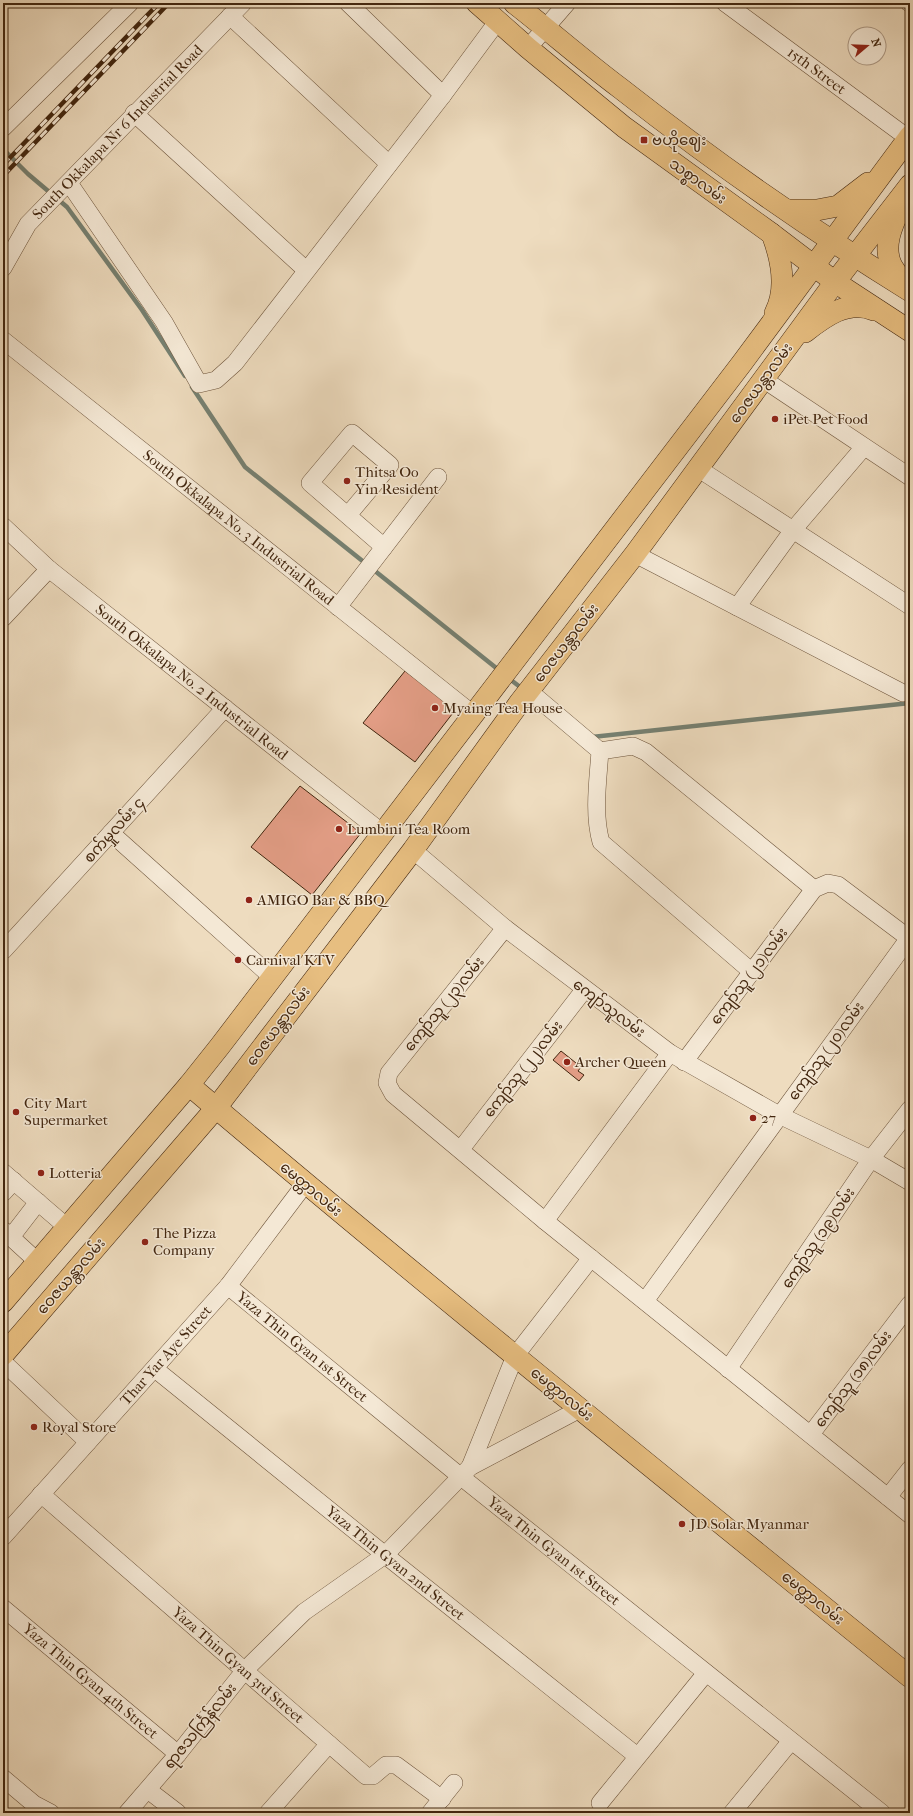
<svg xmlns="http://www.w3.org/2000/svg" width="913" height="1816" viewBox="0 0 913 1816" font-family="'IM FELL French Canon','Noto Sans Myanmar',serif">
	<style>
		.lines { fill: none; stroke-linecap: round; stroke-linejoin: round }
		.stream { stroke: #768071; stroke-width: 4.5 }
		.building { fill: #e29d85; stroke: #42260f }
		.minor-casing { stroke: #6d543b; stroke-width: 18 }
		.major-casing { stroke: #42260f; stroke-width: 22 }
		.minor { stroke: #f4e8d5; stroke-width: 17 }
		.major { stroke: #e7be80; stroke-width: 21 }
		.rail-casing { stroke: #42260f; stroke-width: 4.5 }
		.rail { stroke: #f4e8d5; stroke-width: 3; stroke-dasharray: 9; stroke-linecap: butt }
		.poi-dot { fill: #8f2418; stroke: #f4e8d5; stroke-width: 1.5 }
		.labels { text-anchor: middle; dominant-baseline: central; stroke-width: 3; stroke-linejoin: round; paint-order: stroke }
		.street-label { font-size: 15px; fill: #42260f; stroke: #f4e8d5 }
		.poi-label { font-size: 15px; fill: #42260f; stroke: #f4e8d5; text-anchor: start }
	</style>
	<rect width="100%" height="100%" fill="#eedcbf"/>
	<filter id="stains"><feTurbulence type="fractalNoise" baseFrequency=".005" numOctaves="4"/><feColorMatrix values="0 0 0 0 .2 0 0 0 0 .09 0 0 0 0 .02 0 0 0 .5 -.17"/></filter>
	<radialGradient id="worn" r=".72"><stop offset=".6" stop-color="#630" stop-opacity="0"/><stop offset="1" stop-color="#630" stop-opacity=".3"/></radialGradient>
	<g class="lines">
		<g class="stream">
			<polyline points="3,149 28,174 67,207 142,310 185,376"/>
			<polyline points="192,387 245,467 500,671"/>
			<polyline points="507,677 524,690"/>
			<polyline points="592,737 910,703"/>
		</g>
	</g>
	<g class="building">
		<polygon points="405,671 456,709 415,762 363,723"/>
		<polygon points="300,786 361,833 312,895 251,847"/>
		<polygon points="561,1051 581,1067 578,1071 584,1075 579,1081 553,1060"/>
	</g>
	<g class="lines">
		<g class="minor-casing">
			<g id="minor">
				<polyline points="348,3 443,95"/>
				<path id="s1" d="M725,3L908,138"/>
				<polyline points="909,3 910,3"/>
				<polyline points="230,16 389,164"/>
				<polyline points="528,48 567,3"/>
				<polyline points="134,113 306,270"/>
				<polyline points="3,128 130,3"/>
				<polyline points="69,183 164,322 199,384 216,380 235,363 443,95 497,22"/>
				<path id="s2" d="M3,268L28,224L243,3"/>
				<path id="s3" d="M3,340L474,715"/>
				<polyline points="763,379 910,477"/>
				<polyline points="699,469 910,606"/>
				<polyline points="348,515 390,465 352,433 310,483 384,547"/>
				<path id="s4" d="M3,526L49,569L384,834"/>
				<polyline points="635,554 903,693"/>
				<polyline points="338,607 438,477"/>
				<polyline points="737,607 793,530 864,447"/>
				<polyline points="3,618 49,569"/>
				<path d="M529,691L600,751C598,780 593,814 601,842L752,972"/>
				<polyline points="600,751 633,746 646,752 814,889"/>
				<polyline points="111,833 273,978"/>
				<polyline points="413,850 505,928 670,1053 779,1115 871,1159 910,1182"/>
				<polyline points="505,928 389,1073 387,1083 393,1094 545,1221 910,1515"/>
				<polyline points="3,951 225,708"/>
				<polyline points="684,1062 814,889 828,883 838,885 910,939"/>
				<polyline points="461,1149 584,990"/>
				<polyline points="3,1172 67,1227"/>
				<polyline points="3,1193 14,1181"/>
				<polyline points="545,1221 670,1053"/>
				<polyline points="3,1230 38,1262"/>
				<polyline points="11,1237 38,1202"/>
				<path id="s5" d="M228,1286L460,1476L882,1813"/>
				<polyline points="645,1301 909,938"/>
				<polyline points="3,1362 88,1442"/>
				<path id="s6" d="M155,1369L385,1555L637,1756"/>
				<polyline points="728,1369 871,1159 910,1109"/>
				<polyline points="811,1434 910,1304"/>
				<polyline points="470,1467 515,1356 591,1258"/>
				<path id="s7" d="M41,1494L366,1776H373L386,1765H396L442,1799"/>
				<polyline points="888,1497 910,1469"/>
				<path id="s8" d="M3,1537L228,1286L305,1184"/>
				<path id="s9" d="M3,1608L178,1754"/>
				<polyline points="3,1778 34,1804 51,1813"/>
				<polyline points="148,1790 178,1813"/>
				<polyline points="600,1803 706,1673"/>
				<polyline points="127,1813 178,1754 245,1670 304,1612 385,1555 470,1467 580,1409"/>
				<polyline points="268,1813 329,1744"/>
				<polyline points="430,1813 454,1783"/>
				<polyline points="732,1813 791,1741"/>
			</g>
		</g>
		<g class="major-casing">
			<g id="major">
				<polyline points="477,3 528,48 624,127 772,234 835,282 910,331"/>
				<path d="M514,3C550,31 584,61 620,88C713,161 810,229 910,291"/>
				<path d="M900,209C892,225 883,246 891,264C894,271 901,278 905,285"/>
				<polyline points="788,210 817,210 838,206 868,183"/>
				<path d="M772,234C781,258 788,288 775,313"/>
				<path d="M805,332C824,317 848,299 874,310"/>
				<path d="M189,1085C426,1286 669,1481 910,1677"/>
				<polyline points="3,1302 189,1085 220,1046 742,363 910,136"/>
				<polyline points="3,1355 216,1108 413,850 520,702 635,554 835,282 910,185"/>
			</g>
		</g>
		<use href="#minor" class="minor"/>
		<use href="#major" class="major"/>
		<g class="rail-casing">
			<g id="rail">
				<polyline points="3,165 159,3"/>
				<polyline points="3,176 169,3"/>
			</g>
		</g>
		<use href="#rail" class="rail"/>
	</g>
	<g class="poi-dot">
		<rect x="640" y="136" width="8" height="8" rx="2"/>
		<circle cx="775" cy="419" r="4"/>
		<circle cx="347" cy="481" r="4"/>
		<circle cx="435" cy="708" r="4"/>
		<circle cx="339" cy="829" r="4"/>
		<circle cx="249" cy="900" r="4"/>
		<circle cx="238" cy="960" r="4"/>
		<circle cx="567" cy="1062" r="4"/>
		<circle cx="16" cy="1112" r="4"/>
		<circle cx="753" cy="1118" r="4"/>
		<circle cx="41" cy="1173" r="4"/>
		<circle cx="145" cy="1242" r="4"/>
		<circle cx="34" cy="1427" r="4"/>
		<circle cx="682" cy="1524" r="4"/>
	</g>
	<g class="labels">
		<g class="street-label">
			<text stroke="none"><textPath href="#s1" startOffset="114">15th Street</textPath></text>
			<text stroke="none"><textPath href="#s2" startOffset="179">South Okkalapa Nr 6 Industrial Road</textPath></text>
			<text transform="translate(698 181) rotate(36)">သစ္စာလမ်း</text>
			<text transform="translate(761 383) rotate(-54)">ဝေဇယန္တာလမ်း</text>
			<text stroke="none"><textPath href="#s3" startOffset="301">South Okkalapa No. 3 Industrial Road</textPath></text>
			<text transform="translate(566 643) rotate(-52)">ဝေဇယန္တာလမ်း</text>
			<text stroke="none"><textPath href="#s4" startOffset="245">South Okkalapa No. 2 Industrial Road</textPath></text>
			<text transform="translate(114 830) rotate(-48)">စက်မှုလမ်း ၄</text>
			<text transform="translate(749 976) rotate(-53)">ကျော်သူ (၂၁)လမ်း</text>
			<text transform="translate(444 1004) rotate(-51)">ကျော်သူ (၂၃)လမ်း</text>
			<text transform="translate(609 1008) rotate(37)">ကျော်သူလမ်း</text>
			<text transform="translate(278 1026) rotate(-53)">ဝေဇယန္တာလမ်း</text>
			<text transform="translate(826 1051) rotate(-54)">ကျော်သူ (၂၀)လမ်း</text>
			<text transform="translate(523 1069) rotate(-52)">ကျော်သူ (၂၂)လမ်း</text>
			<text transform="translate(311 1189) rotate(40)">မေတ္တာလမ်း</text>
			<text transform="translate(818 1238) rotate(-56)">ကျော်သူ (၁၉)လမ်း</text>
			<text transform="translate(71 1276) rotate(-49)">ဝေဇယန္တာလမ်း</text>
			<text stroke="none"><textPath href="#s5" startOffset="96">Yaza Thin Gyan 1st Street</textPath></text>
			<text stroke="none"><textPath href="#s8" startOffset="244">Thar Yar Aye Street</textPath></text>
			<text transform="translate(853 1379) rotate(-53)">ကျော်သူ (၁၈)လမ်း</text>
			<text transform="translate(562 1394) rotate(39)">မေတ္တာလမ်း</text>
			<text stroke="none"><textPath href="#s5" startOffset="420">Yaza Thin Gyan 1st Street</textPath></text>
			<text stroke="none"><textPath href="#s6" startOffset="309">Yaza Thin Gyan 2nd Street</textPath></text>
			<text transform="translate(813 1598) rotate(39)">မေတ္တာလမ်း</text>
			<text stroke="none"><textPath href="#s7" startOffset="261">Yaza Thin Gyan 3rd Street</textPath></text>
			<text stroke="none"><textPath href="#s9" startOffset="114">Yaza Thin Gyan 4th Street</textPath></text>
			<text transform="translate(200 1726) rotate(-51)">ရာဇသင်္ကြန်လမ်း</text>
		</g>
		<g class="poi-label">
			<text x="652" y="140">ဗဟိုဈေး</text>
			<text x="783" y="419">iPet Pet Food</text>
			<text x="355" y="472">Thitsa Oo<tspan x="355" dy="17">Yin Resident</tspan></text>
			<text x="443" y="708">Myaing Tea House</text>
			<text x="347" y="829">Lumbini Tea Room</text>
			<text x="257" y="900">AMIGO Bar &amp; BBQ</text>
			<text x="246" y="960">Carnival KTV</text>
			<text x="575" y="1062">Archer Queen</text>
			<text x="24" y="1103">City Mart<tspan x="24" dy="17">Supermarket</tspan></text>
			<text x="761" y="1118">27</text>
			<text x="49" y="1173">Lotteria</text>
			<text x="153" y="1233">The Pizza<tspan x="153" dy="17">Company</tspan></text>
			<text x="42" y="1427">Royal Store</text>
			<text x="690" y="1524">JD Solar Myanmar</text>
		</g>
	</g>
	<rect width="913" height="1816" fill="none" stroke="#eedcbf" stroke-width="16"/>
	<rect x="4" y="4" width="905" height="1808" fill="none" stroke="#42260f" stroke-width="2"/>
	<rect x="8" y="8" width="897" height="1800" fill="none" stroke="#42260f"/>
	<g transform="translate(867 46) rotate(71)"><circle r="19" fill="#f4e8d5" stroke="#ad9a86"/>
	<path d="M0-3L7 15L0 10L-7 15Z" fill="#8f2418"/>
	<text y="-6" font-size="11" font-weight="bold" text-anchor="middle" fill="#42260f">N</text>
	</g>
	<rect width="100%" height="100%" filter="url(#stains)"/>
	<rect width="100%" height="100%" fill="url(#worn)"/>
</svg>
